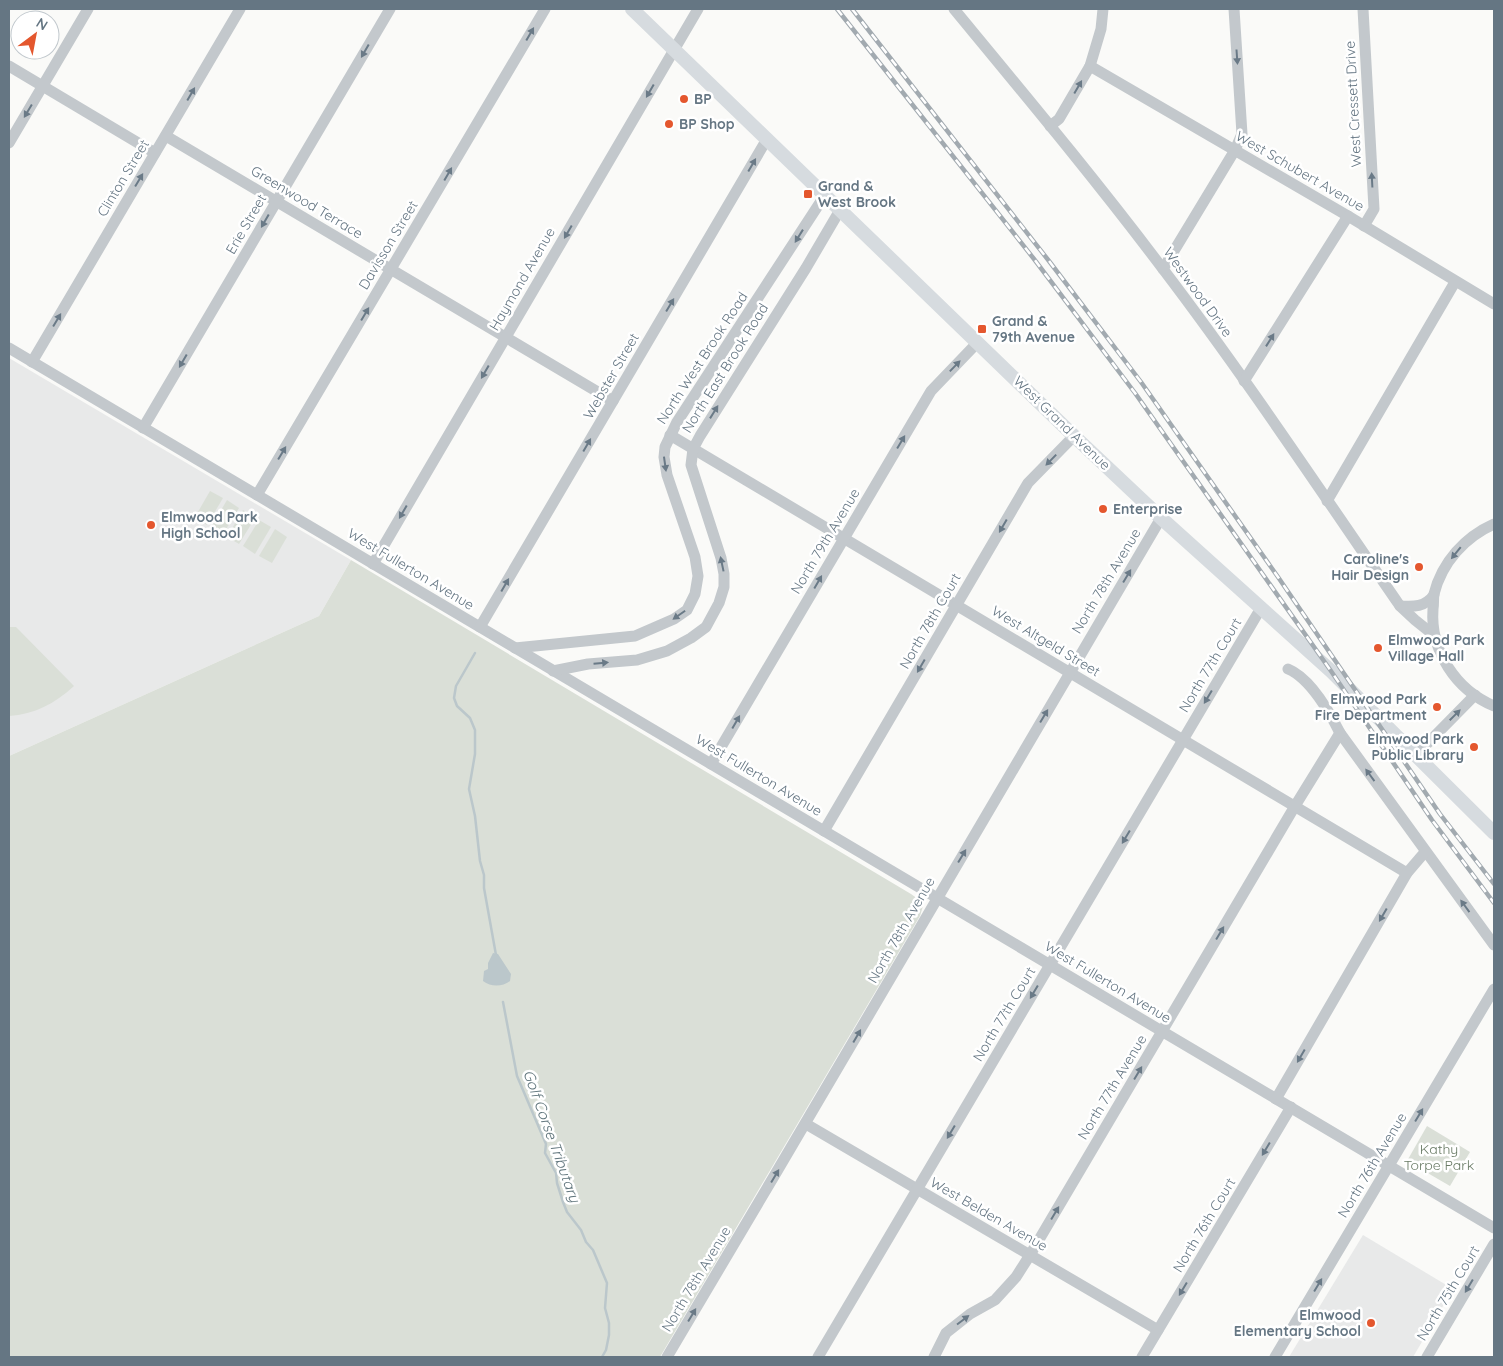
<svg xmlns="http://www.w3.org/2000/svg" width="1503" height="1366" viewBox="0 0 1503 1366" font-family="Quicksand,sans-serif">
	<style>
		.built { fill: #e8e9e9 }
		.green { fill: #dadfd7 }
		.water { fill: #bbc7cb }
		.lines { fill: none; stroke-linecap: round; stroke-linejoin: round }
		.stream { stroke: #bbc7cb; stroke-width: 2.5 }
		.minor { stroke: #c3c8cc; stroke-width: 11 }
		.major { stroke: #d6dbdf; stroke-width: 14 }
		.rail-casing { stroke: #a2aab0; stroke-width: 4.5 }
		.rail { stroke: #fff; stroke-width: 2.5; stroke-dasharray: 8; stroke-linecap: butt }
		.oneway { fill: #6a7a87 }
		.poi-dot { fill: #e4572e; stroke: #fff; stroke-width: 2 }
		.labels { text-anchor: middle; dominant-baseline: central; stroke-width: 5; stroke-linejoin: round; paint-order: stroke }
		.poi-label { font-size: 14px; font-weight: bold; fill: #657683; stroke: #fff; text-anchor: start }
		.street-label { font-size: 14px; fill: #657683; stroke: #fff }
		.park-label { font-size: 14px; fill: #687a64; stroke: #fff }
		.water-label { font-size: 15px; font-style: italic; fill: #60757c; stroke: #fff }
	</style>
	<rect width="100%" height="100%" fill="#fafaf8"/>
	<g class="built">
		<polygon points="9,358 351,560 319,616 9,756"/>
		<polygon points="1363,1235 1453,1289 1413,1357 1289,1357"/>
	</g>
	<g class="green">
		<polygon points="210,491 223,498 207,525 195,517"/>
		<polygon points="227,500 239,508 223,534 211,527"/>
		<polygon points="243,510 255,518 239,544 227,537"/>
		<polygon points="259,520 271,527 255,554 243,546"/>
		<polygon points="275,529 287,537 272,563 259,556"/>
		<polygon points="351,560 911,894 918,899 923,906 920,916 660,1357 9,1357 9,756 319,616"/>
		<path d="M9,627H16L74,686C54,704 35,714 9,716Z"/>
		<polygon points="1427,1126 1470,1152 1450,1186 1407,1161"/>
	</g>
	<path class="water" d="M493,953L498,954L511,974L510,981C502,987 491,987 483,981L484,971L488,969V963Z"/>
	<g class="lines">
		<g class="stream">
			<polyline points="475,653 456,686 454,698 457,706 470,718 475,730 475,754 469,789 475,816 480,861 484,875 484,888 496,955"/>
			<polyline points="503,1002 517,1076 543,1137 546,1144 545,1153 556,1173 557,1183 563,1202 567,1212 581,1230 586,1242 593,1250 607,1283 605,1308 609,1323 609,1335 606,1350 602,1357"/>
		</g>
		<g class="minor">
			<path d="M954,9C1025,95 1096,180 1163,269C1246,378 1322,493 1400,606L1415,620L1435,636"/>
			<polyline points="1363,9 1374,209 1364,226"/>
			<polyline points="9,66 155,153"/>
			<polyline points="1090,66 1348,216 1494,304"/>
			<polyline points="1050,126 1059,119 1090,66 1101,29 1103,9"/>
			<polyline points="166,136 613,401"/>
			<polyline points="9,143 88,9"/>
			<polyline points="1163,269 1235,150 1242,134 1234,9"/>
			<polyline points="9,348 1494,1228"/>
			<polyline points="32,362 240,9"/>
			<polyline points="1244,381 1348,216"/>
			<polyline points="143,428 390,9"/>
			<polyline points="670,435 1407,873"/>
			<polyline points="257,495 545,9"/>
			<polyline points="1327,501 1455,282"/>
			<path d="M1494,524C1465,537 1442,562 1434,594C1433,598 1434,604 1433,609C1430,651 1456,690 1494,706"/>
			<polyline points="373,564 698,9"/>
			<path d="M1400,606C1414,607 1425,607 1434,595"/>
			<polyline points="480,627 767,139"/>
			<polyline points="515,648 635,636 674,619 687,610 695,594 698,576 695,557 667,475 664,457 665,447 677,422 825,195"/>
			<path d="M1288,669C1310,678 1330,713 1340,733L1494,945"/>
			<polyline points="553,671 588,664 637,660 667,651 691,638 706,627 719,603 724,587 724,574 721,558 691,465 693,449 700,436 806,268 840,210"/>
			<polyline points="1415,756 1475,695"/>
			<polyline points="711,764 931,391 978,342"/>
			<polyline points="824,831 1028,483 1074,436"/>
			<polyline points="1276,1099 1407,873 1425,852"/>
			<polyline points="806,1124 1158,1330"/>
			<path d="M667,1357C833,1078 996,797 1161,518"/>
			<polyline points="818,1357 1261,608"/>
			<polyline points="934,1357 946,1333 970,1314 995,1300 1016,1277 1030,1255 1295,806 1340,733"/>
			<polyline points="1142,1357 1291,1107"/>
			<polyline points="1275,1357 1494,989"/>
			<polyline points="1427,1357 1494,1244"/>
		</g>
		<polyline class="major" points="632,9 1074,436 1161,518 1331,671 1494,833"/>
		<g class="rail-casing">
			<g id="rail">
				<polyline points="837,9 1034,259 1135,393 1331,671 1432,820 1494,903"/>
				<polyline points="852,9 1049,261 1141,382 1278,577 1440,814 1494,884"/>
			</g>
		</g>
		<use href="#rail" class="rail"/>
	</g>
	<defs><path id="oneway-solid" d="M-6-.8H1V-3.2L6.5 0L1 3.2V.8H-6Z" transform="scale(1.25)"/></defs>
	<g class="oneway">
		<use href="#oneway-solid" transform="translate(530 34) rotate(-60)"/>
		<use href="#oneway-solid" transform="translate(365 51) rotate(120)"/>
		<use href="#oneway-solid" transform="translate(1237 57) rotate(86)"/>
		<use href="#oneway-solid" transform="translate(1078 87) rotate(-60)"/>
		<use href="#oneway-solid" transform="translate(650 91) rotate(120)"/>
		<use href="#oneway-solid" transform="translate(191 94) rotate(-60)"/>
		<use href="#oneway-solid" transform="translate(28 111) rotate(121)"/>
		<use href="#oneway-solid" transform="translate(752 165) rotate(-60)"/>
		<use href="#oneway-solid" transform="translate(448 174) rotate(-60)"/>
		<use href="#oneway-solid" transform="translate(139 180) rotate(-59)"/>
		<use href="#oneway-solid" transform="translate(1372 180) rotate(-93)"/>
		<use href="#oneway-solid" transform="translate(265 221) rotate(120)"/>
		<use href="#oneway-solid" transform="translate(568 232) rotate(120)"/>
		<use href="#oneway-solid" transform="translate(799 236) rotate(122)"/>
		<use href="#oneway-solid" transform="translate(670 305) rotate(-59)"/>
		<use href="#oneway-solid" transform="translate(365 314) rotate(-59)"/>
		<use href="#oneway-solid" transform="translate(57 320) rotate(-59)"/>
		<use href="#oneway-solid" transform="translate(1270 340) rotate(-58)"/>
		<use href="#oneway-solid" transform="translate(183 361) rotate(120)"/>
		<use href="#oneway-solid" transform="translate(955 366) rotate(-46)"/>
		<use href="#oneway-solid" transform="translate(485 372) rotate(120)"/>
		<use href="#oneway-solid" transform="translate(714 412) rotate(-58)"/>
		<use href="#oneway-solid" transform="translate(901 442) rotate(-59)"/>
		<use href="#oneway-solid" transform="translate(587 445) rotate(-60)"/>
		<use href="#oneway-solid" transform="translate(282 453) rotate(-59)"/>
		<use href="#oneway-solid" transform="translate(1051 460) rotate(134)"/>
		<use href="#oneway-solid" transform="translate(665 464) rotate(82)"/>
		<use href="#oneway-solid" transform="translate(403 512) rotate(120)"/>
		<use href="#oneway-solid" transform="translate(1003 526) rotate(120)"/>
		<use href="#oneway-solid" transform="translate(1456 553) rotate(129)"/>
		<use href="#oneway-solid" transform="translate(722 564) rotate(-102)"/>
		<use href="#oneway-solid" transform="translate(1127 576) rotate(-59)"/>
		<use href="#oneway-solid" transform="translate(818 582) rotate(-60)"/>
		<use href="#oneway-solid" transform="translate(505 585) rotate(-60)"/>
		<use href="#oneway-solid" transform="translate(679 615) rotate(145)"/>
		<use href="#oneway-solid" transform="translate(601 663) rotate(-5)"/>
		<use href="#oneway-solid" transform="translate(921 666) rotate(120)"/>
		<use href="#oneway-solid" transform="translate(1208 697) rotate(121)"/>
		<use href="#oneway-solid" transform="translate(1455 715) rotate(-45)"/>
		<use href="#oneway-solid" transform="translate(1044 716) rotate(-59)"/>
		<use href="#oneway-solid" transform="translate(736 722) rotate(-60)"/>
		<use href="#oneway-solid" transform="translate(1370 775) rotate(-126)"/>
		<use href="#oneway-solid" transform="translate(1126 837) rotate(121)"/>
		<use href="#oneway-solid" transform="translate(962 856) rotate(-59)"/>
		<use href="#oneway-solid" transform="translate(1465 906) rotate(-126)"/>
		<use href="#oneway-solid" transform="translate(1383 915) rotate(120)"/>
		<use href="#oneway-solid" transform="translate(1220 933) rotate(-59)"/>
		<use href="#oneway-solid" transform="translate(1034 992) rotate(121)"/>
		<use href="#oneway-solid" transform="translate(857 1036) rotate(-60)"/>
		<use href="#oneway-solid" transform="translate(1301 1056) rotate(120)"/>
		<use href="#oneway-solid" transform="translate(1138 1073) rotate(-59)"/>
		<use href="#oneway-solid" transform="translate(1419 1115) rotate(-59)"/>
		<use href="#oneway-solid" transform="translate(951 1132) rotate(121)"/>
		<use href="#oneway-solid" transform="translate(1266 1149) rotate(121)"/>
		<use href="#oneway-solid" transform="translate(775 1176) rotate(-59)"/>
		<use href="#oneway-solid" transform="translate(1055 1213) rotate(-59)"/>
		<use href="#oneway-solid" transform="translate(1318 1285) rotate(-59)"/>
		<use href="#oneway-solid" transform="translate(1469 1286) rotate(121)"/>
		<use href="#oneway-solid" transform="translate(1183 1289) rotate(121)"/>
		<use href="#oneway-solid" transform="translate(692 1315) rotate(-59)"/>
		<use href="#oneway-solid" transform="translate(963 1320) rotate(-37)"/>
	</g>
	<g class="poi-dot">
		<circle cx="684" cy="99" r="5"/>
		<circle cx="669" cy="124" r="5"/>
		<rect x="803" y="189" width="10" height="10" rx="2.5"/>
		<rect x="977" y="324" width="10" height="10" rx="2.5"/>
		<circle cx="1103" cy="509" r="5"/>
		<circle cx="151" cy="525" r="5"/>
		<circle cx="1419" cy="567" r="5"/>
		<circle cx="1378" cy="648" r="5"/>
		<circle cx="1437" cy="707" r="5"/>
		<circle cx="1474" cy="747" r="5"/>
		<circle cx="1371" cy="1323" r="5"/>
	</g>
	<g class="labels">
		<g class="poi-label">
			<text x="694" y="99">BP</text>
			<text x="679" y="124">BP Shop</text>
			<text x="818" y="186">Grand &amp;<tspan x="818" dy="16">West Brook</tspan></text>
			<text x="992" y="321">Grand &amp;<tspan x="992" dy="16">79th Avenue</tspan></text>
			<text x="1113" y="509">Enterprise</text>
			<text x="161" y="517">Elmwood Park<tspan x="161" dy="16">High School</tspan></text>
			<text x="1409" y="559" text-anchor="end">Caroline's<tspan x="1409" dy="16">Hair Design</tspan></text>
			<text x="1388" y="640">Elmwood Park<tspan x="1388" dy="16">Village Hall</tspan></text>
			<text x="1427" y="699" text-anchor="end">Elmwood Park<tspan x="1427" dy="16">Fire Department</tspan></text>
			<text x="1464" y="739" text-anchor="end">Elmwood Park<tspan x="1464" dy="16">Public Library</tspan></text>
			<text x="1361" y="1315" text-anchor="end">Elmwood<tspan x="1361" dy="16">Elementary School</tspan></text>
		</g>
		<g class="street-label">
			<text transform="translate(1353 104) rotate(-93)">West Cressett Drive</text>
			<text transform="translate(1300 171) rotate(30)">West Schubert Avenue</text>
			<text transform="translate(123 178) rotate(-59)">Clinton Street</text>
			<text transform="translate(307 202) rotate(31)">Greenwood Terrace</text>
			<text transform="translate(246 224) rotate(-60)">Erie Street</text>
			<text transform="translate(388 245) rotate(-59)">Davisson Street</text>
			<text transform="translate(522 279) rotate(-60)">Haymond Avenue</text>
			<text transform="translate(1198 292) rotate(54)">Westwood Drive</text>
			<text transform="translate(702 358) rotate(-57)">North West Brook Road</text>
			<text transform="translate(725 368) rotate(-58)">North East Brook Road</text>
			<text transform="translate(611 376) rotate(-60)">Webster Street</text>
			<text transform="translate(1062 423) rotate(44)">West Grand Avenue</text>
			<text transform="translate(825 541) rotate(-59)">North 79th Avenue</text>
			<text transform="translate(411 569) rotate(31)">West Fullerton Avenue</text>
			<text transform="translate(1106 581) rotate(-59)">North 78th Avenue</text>
			<text transform="translate(930 621) rotate(-60)">North 78th Court</text>
			<text transform="translate(1046 641) rotate(31)">West Altgeld Street</text>
			<text transform="translate(1210 665) rotate(-59)">North 77th Court</text>
			<text transform="translate(759 775) rotate(31)">West Fullerton Avenue</text>
			<text transform="translate(901 930) rotate(-60)">North 78th Avenue</text>
			<text transform="translate(1108 982) rotate(31)">West Fullerton Avenue</text>
			<text transform="translate(1004 1014) rotate(-59)">North 77th Court</text>
			<text transform="translate(1112 1087) rotate(-59)">North 77th Avenue</text>
			<text transform="translate(1372 1165) rotate(-59)">North 76th Avenue</text>
			<text transform="translate(989 1214) rotate(30)">West Belden Avenue</text>
			<text transform="translate(1204 1225) rotate(-59)">North 76th Court</text>
			<text transform="translate(696 1279) rotate(-59)">North 78th Avenue</text>
			<text transform="translate(1448 1293) rotate(-59)">North 75th Court</text>
		</g>
		<g class="park-label">
			<text x="1439" y="1149">Kathy<tspan x="1439" dy="16">Torpe Park</tspan></text>
		</g>
		<g class="water-label">
			<text transform="translate(552 1136) rotate(70)">Golf Corse Tributary</text>
		</g>
	</g>
	<rect width="1503" height="1366" fill="none" stroke="#657683" stroke-width="20"/>
	<g transform="translate(35 35) rotate(32)"><circle r="24" fill="#ffffff" stroke="#c1c8cd"/>
	<path d="M0-4L9 19L0 12L-9 19Z" fill="#e4572e"/>
	<text y="-8" font-size="14" font-weight="bold" text-anchor="middle" fill="#657683">N</text>
	</g>
</svg>
